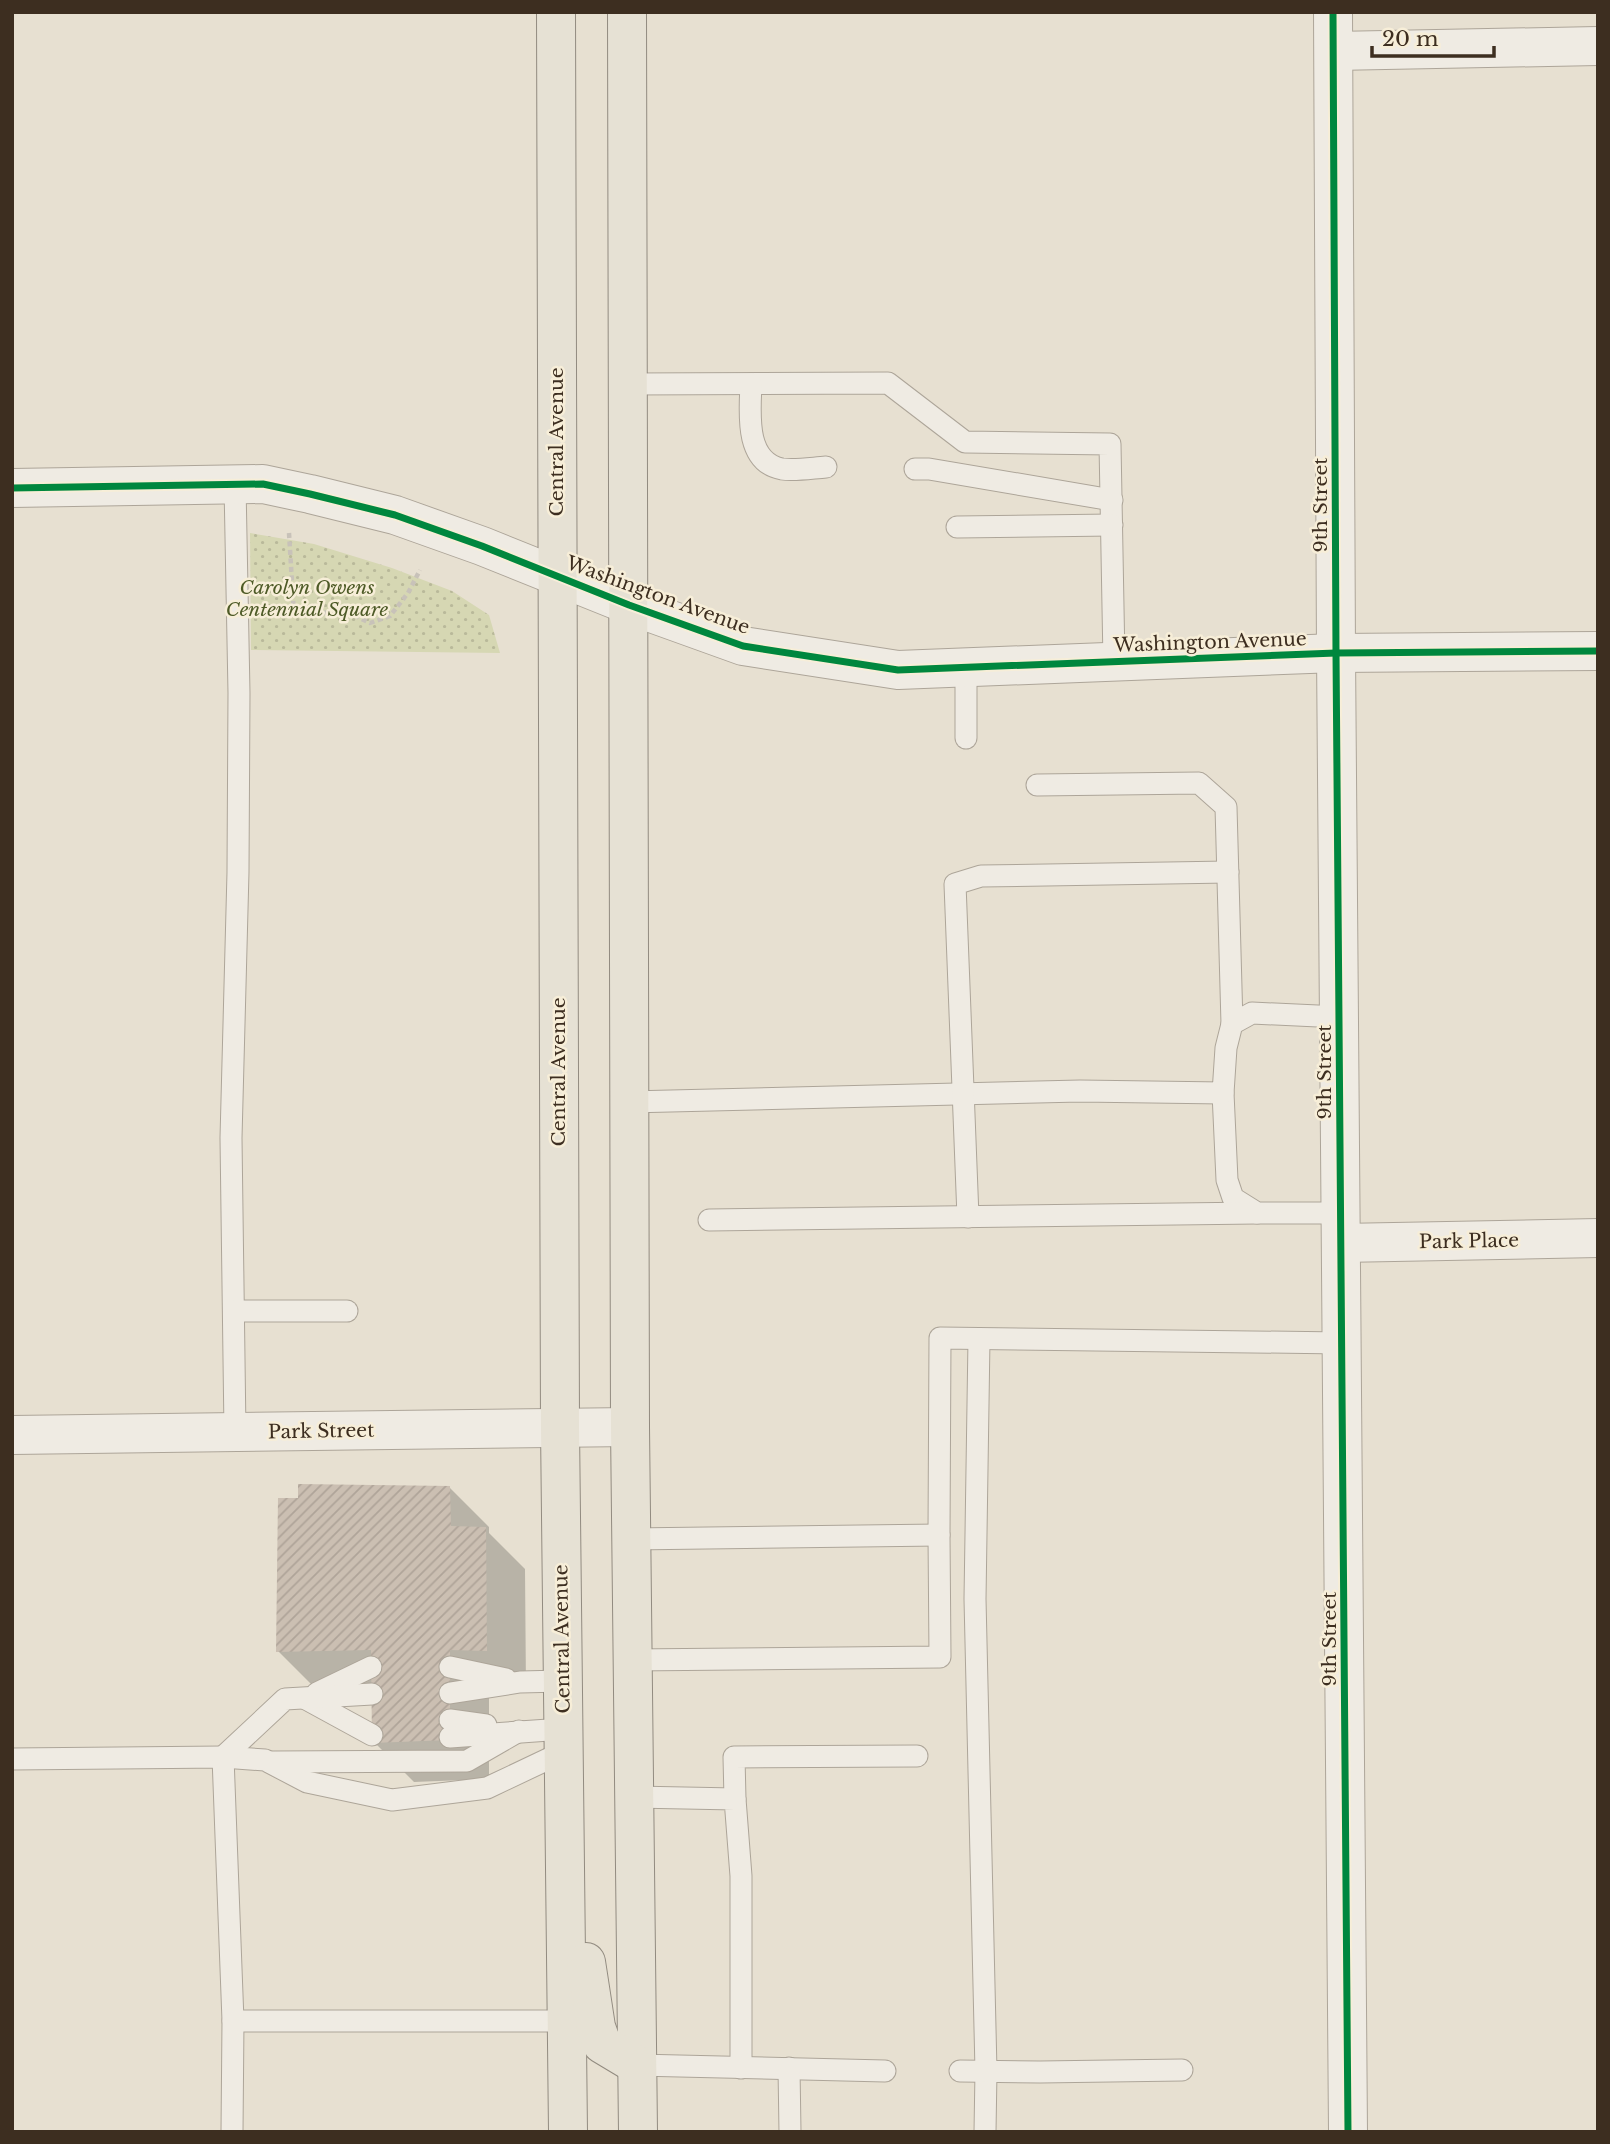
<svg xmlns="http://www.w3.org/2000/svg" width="1610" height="2144" viewBox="0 0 1610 2144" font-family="'Libre Baskerville',serif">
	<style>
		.park { fill: url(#park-dots) }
		.shadow { fill: #0003 }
		.building { fill: url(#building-hatch) }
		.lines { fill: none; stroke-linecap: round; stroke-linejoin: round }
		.service-casing { stroke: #ada599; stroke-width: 23 }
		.minor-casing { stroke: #ada599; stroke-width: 40 }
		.tertiary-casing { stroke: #ada599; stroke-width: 40 }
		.primary-casing { stroke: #928b80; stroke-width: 40 }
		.path { stroke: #c8c2b9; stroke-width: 4.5; stroke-dasharray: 5 3.5; stroke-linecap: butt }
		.service { stroke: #efebe3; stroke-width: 21 }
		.minor { stroke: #efebe3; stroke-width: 38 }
		.tertiary { stroke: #efebe3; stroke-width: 38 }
		.primary { stroke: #e6e1d4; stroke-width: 38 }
		.cycleway-casing { stroke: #f7eed8; stroke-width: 11 }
		.cycleway { stroke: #00873e; stroke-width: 7 }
		.labels { text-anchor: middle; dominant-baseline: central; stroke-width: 5; stroke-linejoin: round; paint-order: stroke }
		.street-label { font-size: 19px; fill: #3d2e20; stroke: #f7eed8 }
		.park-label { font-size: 19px; font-style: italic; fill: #4d5a26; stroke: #f7eed8 }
	</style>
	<defs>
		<pattern id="park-dots" width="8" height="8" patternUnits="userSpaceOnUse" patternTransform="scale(1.75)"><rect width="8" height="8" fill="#d6d7b3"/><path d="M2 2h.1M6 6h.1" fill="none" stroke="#b9b99a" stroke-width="1.8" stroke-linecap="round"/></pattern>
		<pattern id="building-hatch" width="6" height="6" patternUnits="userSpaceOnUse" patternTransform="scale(1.75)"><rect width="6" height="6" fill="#cbbfb2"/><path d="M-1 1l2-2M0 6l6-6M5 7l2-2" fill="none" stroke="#afa499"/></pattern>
	</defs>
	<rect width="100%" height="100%" fill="#e7e0d1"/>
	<polygon class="park" points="250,533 314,544 392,568 452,591 489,615 500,653 251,650"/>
	<polygon class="shadow" points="449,1487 489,1527 489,1533 525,1569 526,1690 489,1689 489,1779 414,1782 374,1742 373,1690 318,1691 278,1651"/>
	<polygon class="building" points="298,1484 450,1486 451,1526 486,1527 487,1651 450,1650 450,1740 372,1743 371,1650 276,1652 278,1498 298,1498"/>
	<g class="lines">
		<g class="service-casing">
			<g id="service">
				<polyline points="629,384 888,383 965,442 1110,444 1114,661"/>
				<path d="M751,384C750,411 744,462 782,469C795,471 812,468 826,467"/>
				<polyline points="915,469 929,469 1112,500"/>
				<polyline points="235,485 239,693 238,872 231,1138 235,1432"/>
				<polyline points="957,527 1112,525"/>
				<polyline points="966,668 966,738"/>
				<polyline points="1037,785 1199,783 1226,807 1232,1024"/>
				<polyline points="1223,1093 1227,1180 1233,1198 1257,1213 1341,1213"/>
				<polyline points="629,1102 1080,1091 1223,1093 1226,1048 1232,1024 1252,1013 1339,1017"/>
				<polyline points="968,1217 955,884 981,876 1228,872"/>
				<polyline points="709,1220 1257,1213"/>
				<polyline points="234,1311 347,1311"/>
				<polyline points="979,1339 975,1599 986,2071 985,2132"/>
				<polyline points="631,1539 939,1535"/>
				<polyline points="632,1660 940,1657 939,1535 940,1338 1342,1343"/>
				<polyline points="450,1667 506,1679"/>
				<polyline points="317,1693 371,1667"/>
				<polyline points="450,1693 520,1682 562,1681"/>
				<polyline points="306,1699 372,1735"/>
				<polyline points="450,1720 486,1725"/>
				<polyline points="450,1737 563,1729"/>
				<polyline points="12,1759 223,1757 265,1760 307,1782 392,1800 487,1788 563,1752"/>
				<polyline points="272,1762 467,1761 519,1731"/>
				<polyline points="634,1797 735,1799 741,1876 741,2068"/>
				<polyline points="735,1799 734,1757 917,1756"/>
				<polyline points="233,2021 567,2021"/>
				<polyline points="637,2065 885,2071"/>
				<polyline points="789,2068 790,2132"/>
				<polyline points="960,2071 1040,2072 1182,2070"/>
				<polyline points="232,2132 233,2021 223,1757 285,1699 372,1694"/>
			</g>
		</g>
		<g class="minor-casing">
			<g id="minor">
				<polyline points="1333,12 1336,653 1348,2132"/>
				<polyline points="1334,51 1598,46"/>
				<polyline points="12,488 263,484 310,494 395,515 482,546 629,605 743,646 898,670 1336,653 1598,651"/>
				<polyline points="12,1435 630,1427"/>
			</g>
		</g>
		<g class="tertiary-casing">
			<polyline id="tertiary" points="1341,1243 1598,1238"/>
		</g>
		<g class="primary-casing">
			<g id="primary">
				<polyline points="556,12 560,1428 568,2132"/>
				<polyline points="627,12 630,1427 638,2132"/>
				<polyline points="586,1962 596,2027 602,2044 637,2065"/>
			</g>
		</g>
		<polyline class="path" points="289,533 294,615 320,614 341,609 370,623 390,616 408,593 420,570"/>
		<use href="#service" class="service"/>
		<use href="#minor" class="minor"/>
		<use href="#tertiary" class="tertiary"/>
		<use href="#primary" class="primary"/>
		<g class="cycleway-casing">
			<g id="cycleway">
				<polyline points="1333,12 1336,653 1348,2132"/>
				<polyline points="12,488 263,484 310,494 395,515 482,546 629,605 743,646 898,670 1336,653 1598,651"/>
			</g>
		</g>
		<use href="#cycleway" class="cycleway"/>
	</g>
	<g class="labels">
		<g class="street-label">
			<text transform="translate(556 442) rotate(-90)">Central Avenue</text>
			<text transform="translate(1320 505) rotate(-90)">9th Street</text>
			<text transform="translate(658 595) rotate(20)">Washington Avenue</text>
			<text transform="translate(1210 642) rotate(-2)">Washington Avenue</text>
			<text transform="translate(558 1072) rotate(-90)">Central Avenue</text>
			<text transform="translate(1324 1072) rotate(-90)">9th Street</text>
			<text transform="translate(1469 1241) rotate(-1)">Park Place</text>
			<text transform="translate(321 1431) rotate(-1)">Park Street</text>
			<text transform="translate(562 1639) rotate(-91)">Central Avenue</text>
			<text transform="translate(1329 1639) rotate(-90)">9th Street</text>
		</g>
		<g class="park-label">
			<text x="307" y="587">Carolyn Owens<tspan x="307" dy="22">Centennial Square</tspan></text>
		</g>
	</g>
	<rect width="1610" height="2144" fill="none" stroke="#3d2e20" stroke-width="28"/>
	<path d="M1372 46v10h122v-10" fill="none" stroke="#3d2e20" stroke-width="3.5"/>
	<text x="1382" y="46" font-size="21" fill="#3d2e20" stroke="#f7eed8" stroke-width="5" paint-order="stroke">20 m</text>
</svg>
